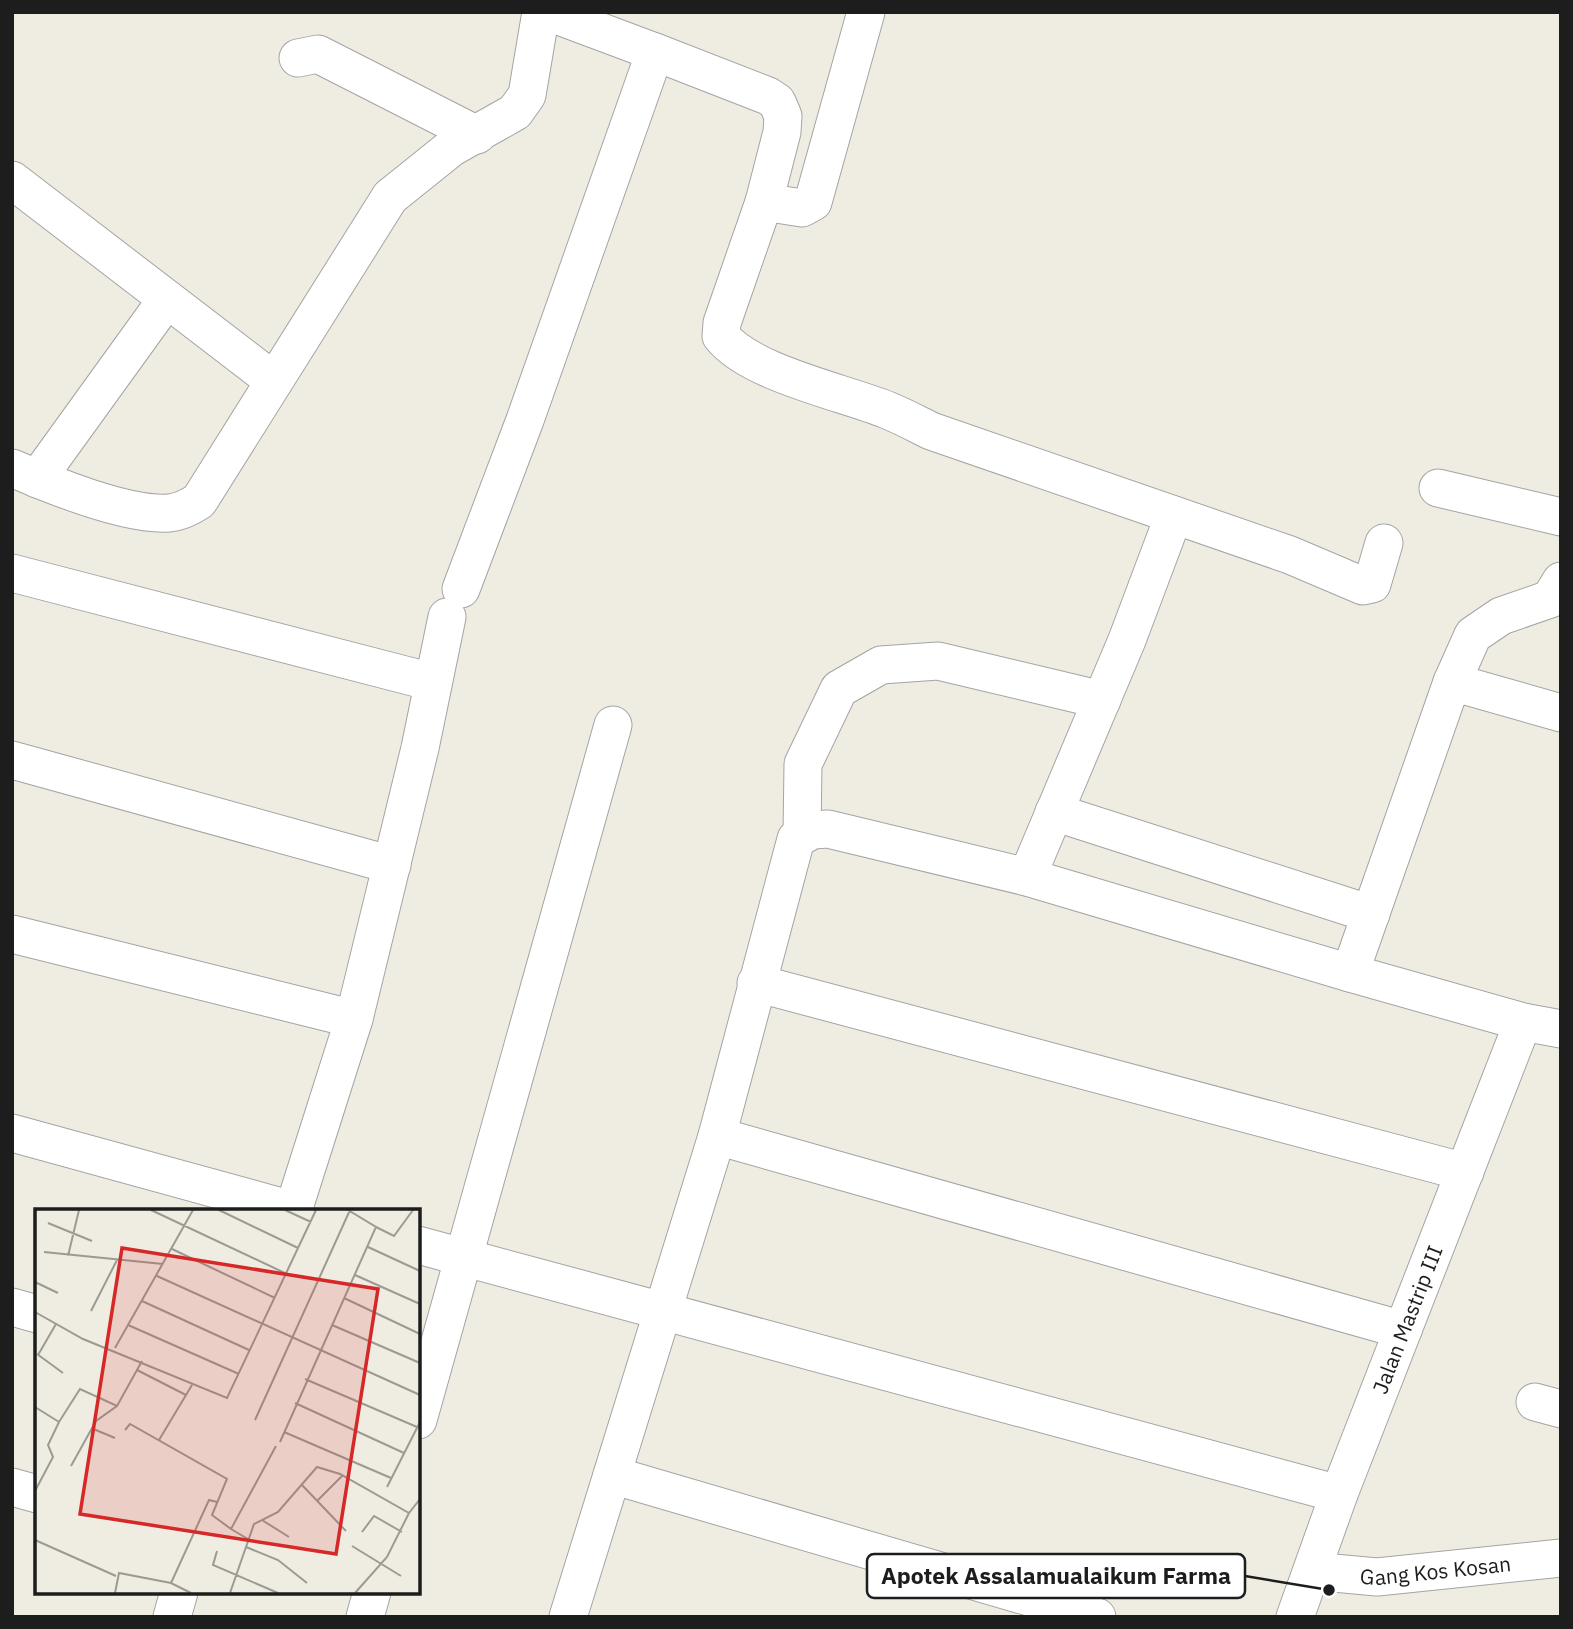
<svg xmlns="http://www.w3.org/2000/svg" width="1573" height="1629" viewBox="0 0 1573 1629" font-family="'IBM Plex Sans',sans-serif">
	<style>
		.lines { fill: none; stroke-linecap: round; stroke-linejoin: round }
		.minor-casing { stroke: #a4a4a4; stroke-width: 39 }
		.minor { stroke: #fff; stroke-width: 37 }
		.labels { text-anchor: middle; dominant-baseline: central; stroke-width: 6; stroke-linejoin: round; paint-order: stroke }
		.street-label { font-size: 21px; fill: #1d1d1d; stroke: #fff }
		.inset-road { fill: none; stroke: #9b9a93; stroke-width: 2 }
		.view { fill: #d62828; fill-opacity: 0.15; stroke: #d62828; stroke-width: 3.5 }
		.inset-edge { fill: none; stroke: #1d1d1d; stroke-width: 3.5 }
		.leader { fill: none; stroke: #1d1d1d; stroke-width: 2.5 }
		.callout-dot { fill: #1d1d1d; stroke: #fff; stroke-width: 2.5 }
		.callout { fill: #fff; stroke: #1d1d1d; stroke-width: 2.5 }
		.callout-label { font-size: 23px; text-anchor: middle; font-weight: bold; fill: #1d1d1d }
	</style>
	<rect width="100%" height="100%" fill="#efede2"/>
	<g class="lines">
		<g class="minor-casing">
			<g id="minor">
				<path d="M655,52L768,96L777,102L783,116L782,132L764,202L722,323L721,336C750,373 842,392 887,410C902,416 917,424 931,431L1290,555L1363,586L1372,584L1384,543"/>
				<polyline points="298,58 318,54 477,135"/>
				<polyline points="12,180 274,381"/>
				<polyline points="764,202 802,208 813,202 866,12"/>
				<path d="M12,468C51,485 128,516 169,513C180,512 190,507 199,501L390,197L451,148L515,112L527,95L541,12"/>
				<polyline points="37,479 167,299"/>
				<polyline points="1438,488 1561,517"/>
				<polyline points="12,573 432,682"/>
				<polyline points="461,589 525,420 655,52 548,12"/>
				<polyline points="1452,682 1473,635 1501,616 1550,599 1561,581"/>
				<polyline points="12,760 392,865"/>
				<polyline points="1054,812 1371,914"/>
				<polyline points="802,834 803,764 839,689 881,665 938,661 1102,700"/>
				<polyline points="1027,877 1127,640 1174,515"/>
				<polyline points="12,934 354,1019"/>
				<polyline points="1350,973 1452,682 1561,713"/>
				<polyline points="756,983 1465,1172"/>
				<polyline points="12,1133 296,1211"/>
				<polyline points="717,1136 1403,1330"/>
				<polyline points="293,1211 354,1019 420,748 447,617"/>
				<polyline points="418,1245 1339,1494"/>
				<polyline points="12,1307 37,1314"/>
				<polyline points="1535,1402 1561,1409"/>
				<polyline points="418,1420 613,725"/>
				<polyline points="612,1475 1097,1617"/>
				<polyline points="12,1487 37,1494"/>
				<path id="s1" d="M1312,1571L1377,1577L1561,1558"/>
				<polyline points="172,1617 179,1592"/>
				<polyline points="365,1617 372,1592"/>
				<polyline points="568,1617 717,1136 796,839 813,830 828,829 1027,877 1350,973 1523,1022 1561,1029"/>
				<path id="s2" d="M1295,1617L1339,1494L1523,1022"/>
			</g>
		</g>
		<use href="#minor" class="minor"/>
	</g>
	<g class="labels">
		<g class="street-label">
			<text stroke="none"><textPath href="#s2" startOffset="318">Jalan Mastrip III</textPath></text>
			<text stroke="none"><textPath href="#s1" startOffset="124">Gang Kos Kosan</textPath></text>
		</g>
	</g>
	<g transform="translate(35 1209)">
		<rect width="385" height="385" fill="#efede2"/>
		<path class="inset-road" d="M116,1L252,65M184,1L263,39M250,1L276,13M13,14L57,32M341,18L359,27L378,1M333,38L385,62M137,40L240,89M9,43L128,55M33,47L44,1M320,66L385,95M122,67L385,186M0,73L23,84M309,89L385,125M107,92L214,141M56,102L82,51M0,103L48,130L192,189L281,1M93,116L204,165M297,116L385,154M80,139L158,1M2,145L28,164M3,146L21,115M102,161L151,186M270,170L382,218M260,194L369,244M0,198L24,213L45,180L82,197L107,152M220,211L315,1M56,219L80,229M90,221L95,215L192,270L177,306L196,320M249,223L356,269M124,231L157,176M245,233L341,18L313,1M36,257L61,212L82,197M267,276L311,322M352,278L385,213M0,282L18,248L13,236L24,213M282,292L308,266M227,311L254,328M327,323L339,307L367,323M213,330L196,320L241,237M0,331L81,367M317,337L366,367M211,338L243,351L272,374M182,342L178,356L243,384M136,374L174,291L182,293M80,384L84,364L136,374L156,384M195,384L219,315L243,303L282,258L305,265L374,304L385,290M320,384L352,348L374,304"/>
		<path class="view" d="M87,39L343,80L301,345L45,305Z"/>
		<rect width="385" height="385" class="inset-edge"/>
	</g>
	<path class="leader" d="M1329 1590L1245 1576"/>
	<circle class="callout-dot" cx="1329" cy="1590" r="7"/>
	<rect class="callout" x="867" y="1554" width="378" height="44" rx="7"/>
	<g class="callout-label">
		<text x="1056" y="1584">Apotek Assalamualaikum Farma</text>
	</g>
	<rect width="1573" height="1629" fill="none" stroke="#1d1d1d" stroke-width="28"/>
</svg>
